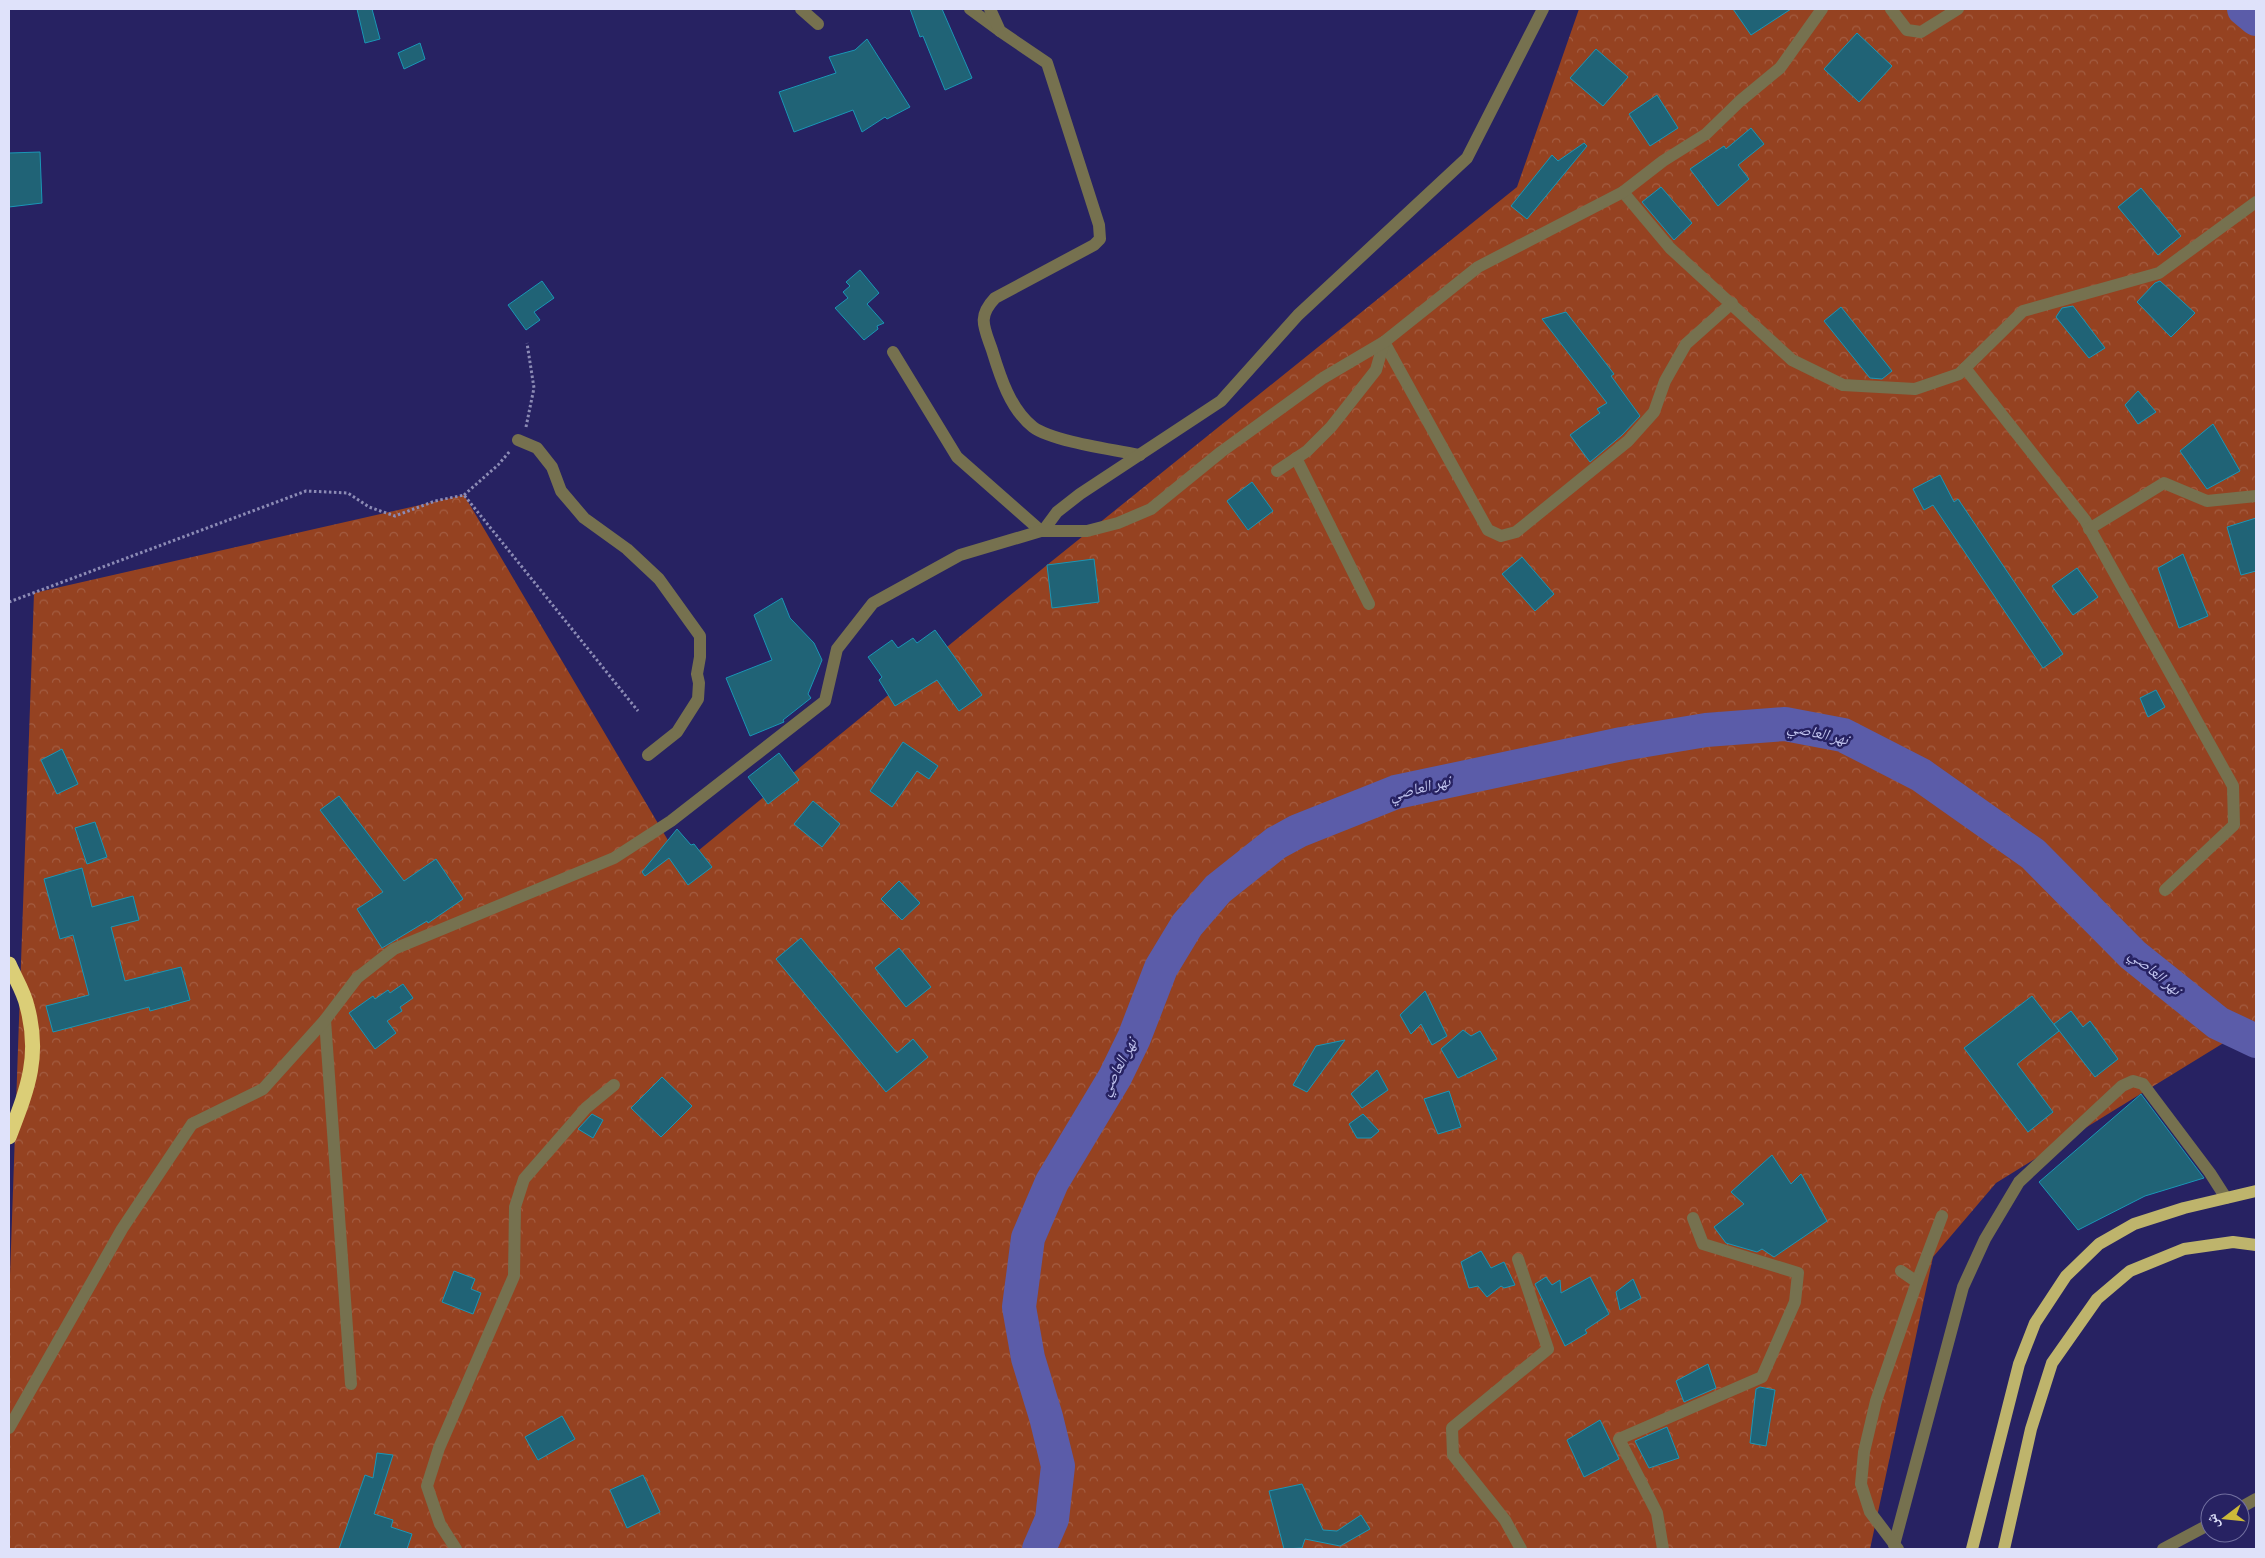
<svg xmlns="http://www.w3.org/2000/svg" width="2265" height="1558" viewBox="0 0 2265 1558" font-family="Signika,'Noto Naskh Arabic',sans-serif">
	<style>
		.forest { fill: url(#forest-crowns) }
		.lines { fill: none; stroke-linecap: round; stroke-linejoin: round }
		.river { stroke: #5b5ca9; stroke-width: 34 }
		.building { fill: #206376; stroke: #1a96b6 }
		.path { stroke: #8c8bb5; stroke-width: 3; stroke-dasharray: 2.5 2.5; stroke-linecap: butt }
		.minor { stroke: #76714f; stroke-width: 12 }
		.major { stroke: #beb46c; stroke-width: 12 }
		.highway { stroke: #dbce77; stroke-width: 15 }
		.labels { text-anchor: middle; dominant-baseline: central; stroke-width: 5; stroke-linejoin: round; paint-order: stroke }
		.water-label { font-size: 16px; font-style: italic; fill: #bfc2ed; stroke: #272262 }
	</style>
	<defs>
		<pattern id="forest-crowns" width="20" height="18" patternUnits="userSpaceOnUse" patternTransform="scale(1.25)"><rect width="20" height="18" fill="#954221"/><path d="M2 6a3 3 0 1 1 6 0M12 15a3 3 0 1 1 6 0" fill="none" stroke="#a35d42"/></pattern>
	</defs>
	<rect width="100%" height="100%" fill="#272262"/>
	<polygon class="forest" points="1579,9 2256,9 2256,1023 1996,1183 1933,1257 1870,1549 9,1549 9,1304 34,593 464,495 682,864 1047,565 1517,187"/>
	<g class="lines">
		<g class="river">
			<polyline points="2244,9 2256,19"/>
			<polyline points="1039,1549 1052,1519 1058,1466 1046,1417 1028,1358 1019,1307 1028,1238 1052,1182 1115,1077 1134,1038 1161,968 1187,925 1218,889 1276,843 1298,831 1396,792 1622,744 1706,730 1785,724 1843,735 1921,775 2033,854 2133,955 2218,1023 2256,1041"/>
		</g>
	</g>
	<g class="building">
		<polygon points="357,9 372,9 380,39 365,43"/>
		<polygon points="910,9 942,9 972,78 945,90 923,36 920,37"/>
		<polygon points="1733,9 1791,9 1751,35"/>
		<polygon points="1857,33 1892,66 1859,102 1824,69"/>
		<polygon points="867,39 910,107 887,119 885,117 862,132 853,110 794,132 779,92 836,73 829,57 855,50"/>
		<polygon points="420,43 425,59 404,69 398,53"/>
		<polygon points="1596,49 1628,77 1603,106 1570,78"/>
		<polygon points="1657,95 1678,128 1650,146 1629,114"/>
		<polygon points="1751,128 1764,144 1738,165 1749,179 1718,206 1690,169 1724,146 1726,149"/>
		<polygon points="1584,143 1587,146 1527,219 1511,206 1552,155 1558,161"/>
		<polygon points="40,152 42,203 9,207 9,153"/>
		<polygon points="1661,187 1692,223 1674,240 1642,202"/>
		<polygon points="2141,188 2181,236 2158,255 2118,207"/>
		<polygon points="860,270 879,293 867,304 884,323 877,326 878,329 864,340 835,308 848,298 843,292 850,286 846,282"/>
		<polygon points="542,281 554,298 534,312 540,320 526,330 508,305"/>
		<polygon points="2160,281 2195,313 2171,337 2137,302 2155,283"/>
		<polygon points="2073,306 2105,348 2089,358 2056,317 2062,308"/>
		<polygon points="1841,307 1892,371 1882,379 1870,378 1824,321"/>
		<polygon points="1566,312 1614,374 1611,376 1640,416 1622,435 1590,462 1570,435 1600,413 1597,409 1607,403 1542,319"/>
		<polygon points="2138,391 2156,412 2138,424 2125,405"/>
		<polygon points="2213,424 2240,471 2207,489 2180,451"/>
		<polygon points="1940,475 1954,502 1958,499 2063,654 2043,668 1933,505 1924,510 1913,489"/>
		<polygon points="1252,482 1273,511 1248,530 1227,501"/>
		<polygon points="2256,518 2256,571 2241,575 2227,527"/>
		<polygon points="2183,554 2208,616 2179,628 2158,568"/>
		<polygon points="1522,557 1554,594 1535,611 1502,574"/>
		<polygon points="1094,559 1099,602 1052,608 1047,565"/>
		<polygon points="2077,568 2098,597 2073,615 2052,586"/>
		<polygon points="782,598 790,618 814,643 822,660 808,694 811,698 783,720 784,722 750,736 726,678 772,660 754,615"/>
		<polygon points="935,630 982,695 959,711 937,680 895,706 879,680 882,677 868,657 892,640 898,648 913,638 917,643"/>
		<polygon points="2156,690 2165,707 2148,717 2140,698"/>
		<polygon points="903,742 938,766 929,779 917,771 892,807 870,791"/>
		<polygon points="62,749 78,784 57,794 41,760"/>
		<polygon points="779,753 799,780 768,804 748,777"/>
		<polygon points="339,796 404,881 436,859 463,899 428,923 427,921 382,948 357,909 383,892 320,810"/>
		<polygon points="813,801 840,824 822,847 794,824"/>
		<polygon points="95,822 107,857 87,864 75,828"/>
		<polygon points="677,829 691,845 694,844 712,867 688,885 669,858 645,876 642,872"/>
		<polygon points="82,868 92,907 133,896 139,920 111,927 125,981 181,967 190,1000 150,1011 149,1007 53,1032 46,1006 89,995 73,935 60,939 44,879"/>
		<polygon points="899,881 920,903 902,920 881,899"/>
		<polygon points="801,938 897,1053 913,1039 928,1057 886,1092 776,959"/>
		<polygon points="899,948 931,987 906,1007 875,968"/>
		<polygon points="403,984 413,998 400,1007 402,1011 387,1021 396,1033 375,1049 349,1013 373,996 375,999 388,990 390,993"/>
		<polygon points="1425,991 1447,1036 1432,1045 1421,1024 1411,1034 1400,1015"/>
		<polygon points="2032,996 2059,1031 2017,1064 2053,1112 2028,1132 1964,1048"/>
		<polygon points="2071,1011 2083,1027 2090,1021 2118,1059 2095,1077 2054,1024"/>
		<polygon points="1463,1030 1471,1036 1480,1031 1497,1059 1458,1078 1441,1049"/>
		<polygon points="1345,1040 1307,1092 1293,1085 1316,1046"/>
		<polygon points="1377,1070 1388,1090 1362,1108 1351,1094"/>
		<polygon points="662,1077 692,1106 661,1137 631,1108"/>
		<polygon points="1449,1091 1461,1127 1438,1134 1424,1099"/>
		<polygon points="2141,1094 2204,1178 2145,1196 2078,1230 2039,1182"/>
		<polygon points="592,1114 603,1120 593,1138 578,1129"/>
		<polygon points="1363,1114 1379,1131 1371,1138 1357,1138 1349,1124"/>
		<polygon points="1772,1155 1791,1184 1801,1174 1827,1221 1774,1257 1762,1249 1757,1252 1726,1243 1714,1227 1744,1204 1731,1192"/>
		<polygon points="1481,1251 1491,1268 1504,1262 1515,1285 1504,1288 1501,1286 1487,1297 1478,1286 1469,1288 1461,1262"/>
		<polygon points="454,1271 475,1279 471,1289 481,1293 473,1314 442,1302"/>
		<polygon points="1546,1277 1552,1285 1560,1280 1561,1293 1590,1277 1609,1314 1585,1330 1587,1333 1565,1346 1535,1284"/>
		<polygon points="1633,1279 1641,1298 1620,1310 1616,1292"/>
		<polygon points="1708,1364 1716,1388 1684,1402 1676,1381"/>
		<polygon points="1760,1387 1775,1390 1766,1446 1750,1443 1756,1389"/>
		<polygon points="562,1416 575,1439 538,1460 525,1437"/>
		<polygon points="1600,1420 1619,1459 1584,1477 1567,1440"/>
		<polygon points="1667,1427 1679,1458 1649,1468 1635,1441"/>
		<polygon points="377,1453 393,1455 374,1514 393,1520 391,1527 412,1534 407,1549 339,1549 365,1475 373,1478"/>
		<polygon points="643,1475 660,1512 627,1528 610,1490"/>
		<polygon points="1302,1484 1323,1530 1337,1531 1361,1515 1370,1529 1340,1546 1305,1539 1302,1548 1284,1549 1269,1491"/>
	</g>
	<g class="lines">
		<g class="path">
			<polyline points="526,427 534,388 527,343"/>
			<polyline points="464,495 498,465 510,451"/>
			<polyline points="9,602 306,491 348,493 369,507 395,516 435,501 464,495 638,711"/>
		</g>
		<g class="minor">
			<polyline points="801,9 818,24"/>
			<polyline points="970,9 1000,31"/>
			<path d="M990,9L1000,31L1047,63L1099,225L1100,239L1094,245L995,298C977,317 984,327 992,350C1000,376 1010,409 1033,427C1051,441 1115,450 1140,455"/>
			<polyline points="1891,9 1907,30 1921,32 1958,9"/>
			<polyline points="1623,192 1670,248 1792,360 1843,385 1915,389 1959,374 2023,311 2159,273 2256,202"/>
			<polyline points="1384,342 1488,530 1501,536 1516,532 1628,441 1654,412 1665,381 1686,344 1732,303"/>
			<polyline points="893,352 957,457 1041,531"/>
			<polyline points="1965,368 2085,520 2233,786 2234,825 2165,890"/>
			<polyline points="518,440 537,448 552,467 561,491 584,518 627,549 659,579 700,636 700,657 697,674 699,683 698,699 677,732 648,755"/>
			<polyline points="1296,458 1369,604"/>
			<polyline points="1277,471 1307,451 1331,427 1376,370 1384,342"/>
			<polyline points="2089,529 2164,483 2207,501 2256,496"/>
			<polyline points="1043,531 1057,512 1080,494 1221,401 1298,315 1467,158 1543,9"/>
			<polyline points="325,1020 351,1384"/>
			<polyline points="1518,1259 1548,1349 1452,1428 1453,1455 1505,1520 1521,1549"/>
			<polyline points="1917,1282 1942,1216"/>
			<polyline points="9,1428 122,1229 192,1124 263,1089 325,1020 357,978 394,949 614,858 671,821 825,701 837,649 873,603 960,555 1041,531 1087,531 1118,523 1151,509 1221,452 1323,378 1384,342 1478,267 1623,192 1663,161 1706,134 1740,101 1780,68 1822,9"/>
			<polyline points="2240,1508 2256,1499"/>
			<polyline points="1894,1545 1963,1287 1985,1239 2019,1182 2122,1086 2133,1081 2143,1084 2210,1173 2226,1198"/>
			<polyline points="456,1549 440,1524 427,1486 439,1448 514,1276 515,1207 524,1179 586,1108 614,1085"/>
			<polyline points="1663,1549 1657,1513 1619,1439 1762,1377 1795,1302 1798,1273 1703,1244 1693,1218"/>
			<polyline points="1898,1549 1870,1512 1861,1484 1864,1452 1876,1401 1917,1282 1901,1271"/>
			<polyline points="2163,1549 2210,1524"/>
		</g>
		<g class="major">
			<polyline points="1972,1549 2019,1364 2035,1323 2066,1276 2099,1244 2134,1224 2184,1208 2256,1191"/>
			<polyline points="2004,1549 2031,1429 2052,1363 2097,1299 2130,1271 2184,1249 2233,1242 2256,1245"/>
		</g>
		<path class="highway" d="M9,964C15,978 24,992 27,1006C41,1057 27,1090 9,1137"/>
	</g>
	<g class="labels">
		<g class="water-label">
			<text transform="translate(1818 733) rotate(13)">نهر العاصي</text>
			<text transform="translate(1420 788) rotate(-14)">نهر العاصي</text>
			<text transform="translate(2155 972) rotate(40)">نهر العاصي</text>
			<text transform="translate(1118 1067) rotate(-62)">نهر العاصي</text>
		</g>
	</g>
	<rect width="2265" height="1558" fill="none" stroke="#dfe2fa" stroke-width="20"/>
	<g transform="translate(2225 1518) rotate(254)"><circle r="24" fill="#272262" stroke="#716f9f"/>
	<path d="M0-4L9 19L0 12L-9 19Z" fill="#ccb939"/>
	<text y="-8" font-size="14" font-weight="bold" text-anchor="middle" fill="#dfe2fa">ش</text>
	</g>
</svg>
